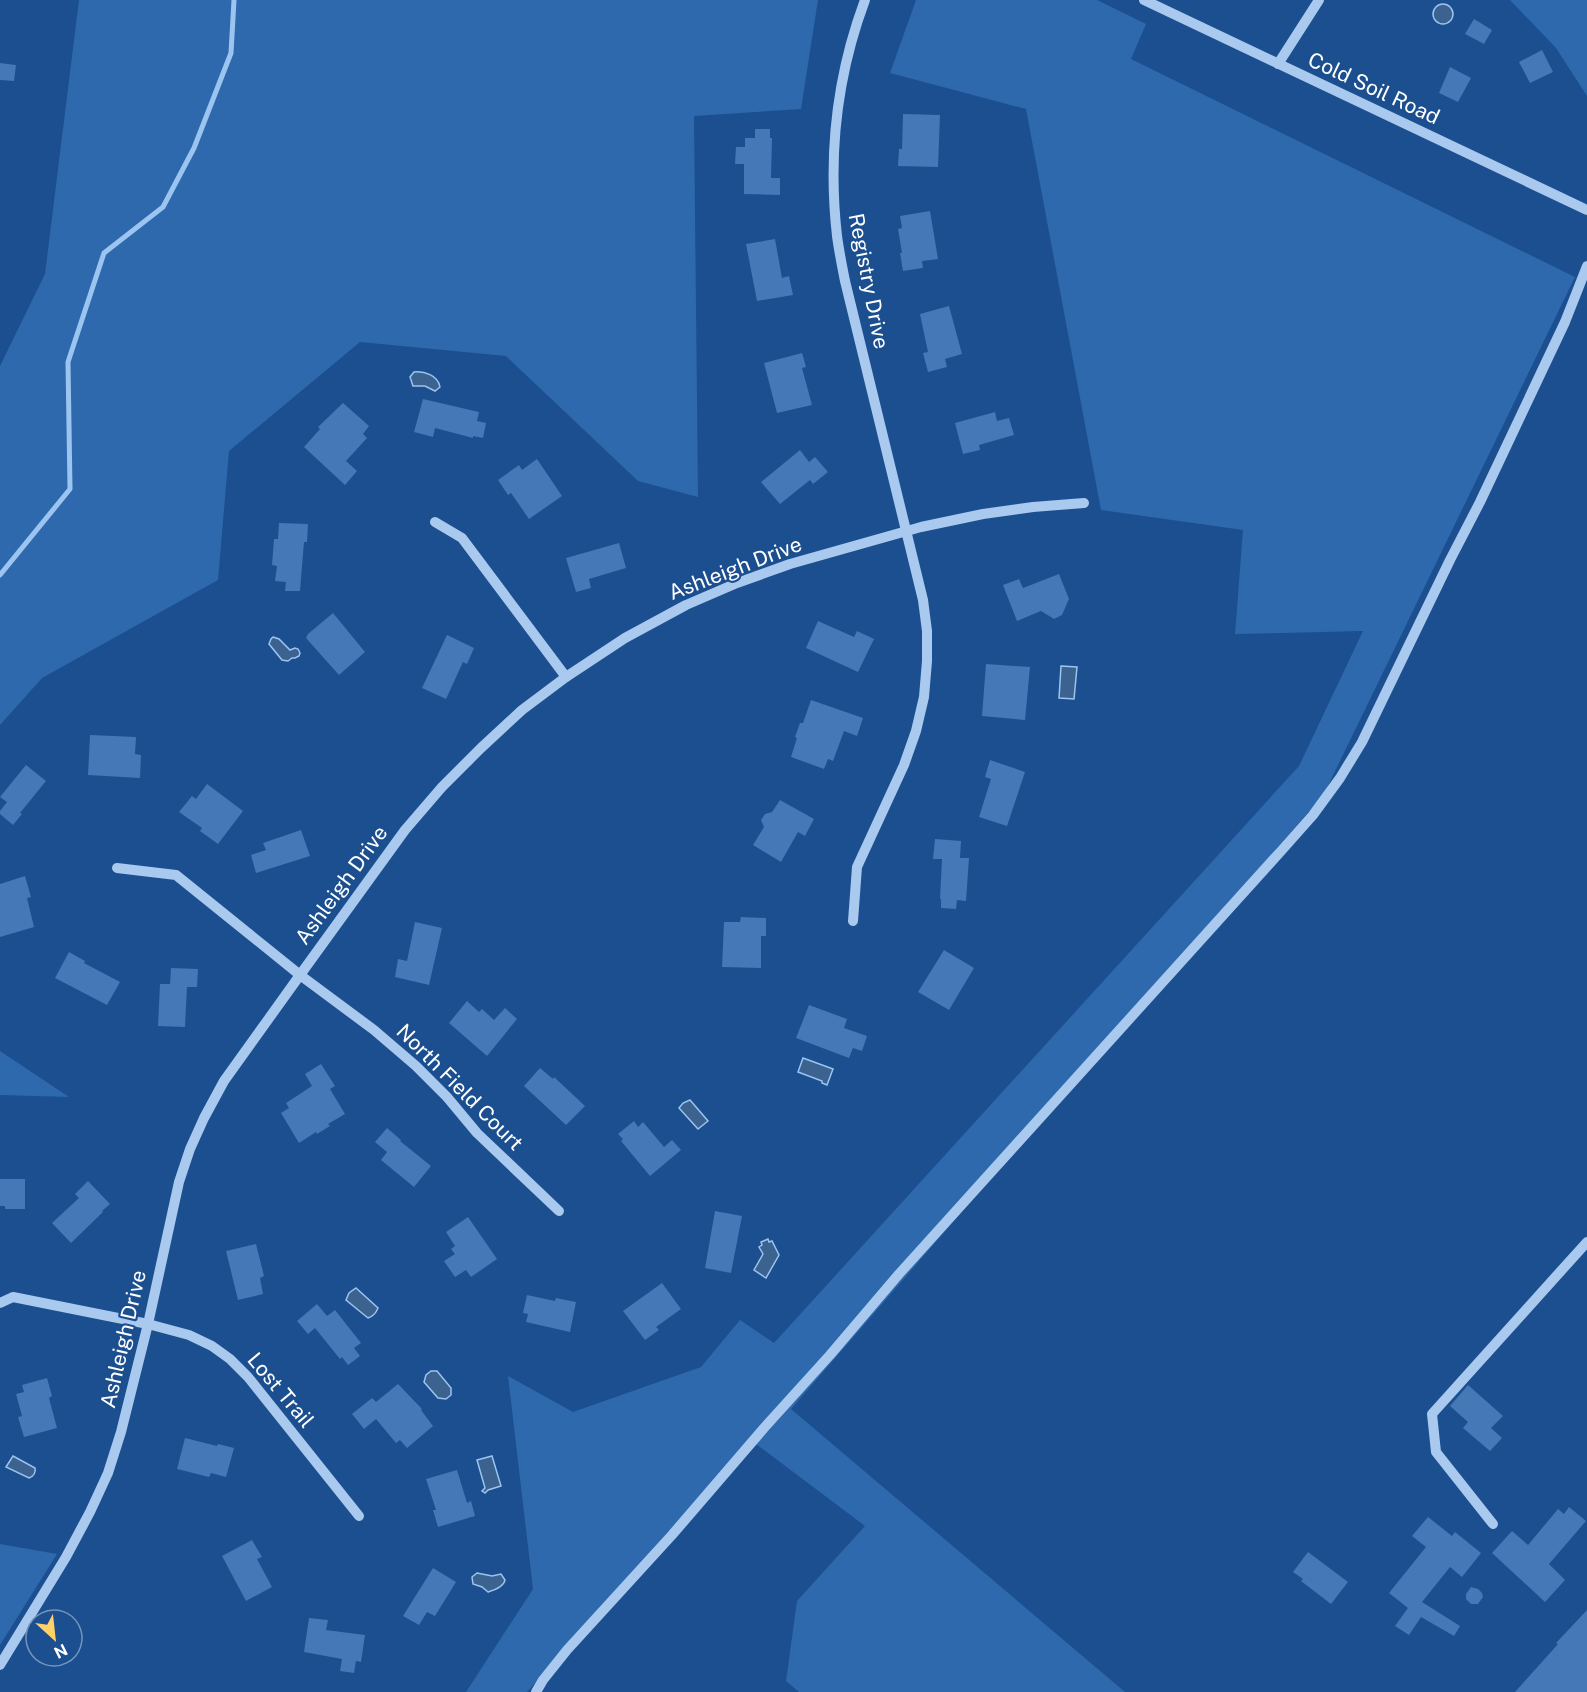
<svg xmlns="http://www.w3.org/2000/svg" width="1587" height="1692" viewBox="0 0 1587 1692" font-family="'Public Sans',sans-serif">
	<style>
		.green { fill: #2e69ad }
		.water { fill: #3c6290; stroke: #9cc4f0; stroke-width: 1.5 }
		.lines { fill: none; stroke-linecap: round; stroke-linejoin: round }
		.stream { stroke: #9cc4f0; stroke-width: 5 }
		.building { fill: #4478b7 }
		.minor { stroke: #a9c9ee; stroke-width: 10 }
		.labels { text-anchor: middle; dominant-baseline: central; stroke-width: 4.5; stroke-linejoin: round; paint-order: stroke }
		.street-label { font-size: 21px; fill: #fff; stroke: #1b4f8f }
	</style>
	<rect width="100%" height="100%" fill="#1b4f8f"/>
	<g class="green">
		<polygon points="79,0 818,0 801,109 694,116 698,497 638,481 506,356 360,342 229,451 218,580 42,678 0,725 0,366 45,274"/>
		<polygon points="916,0 1097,0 1146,24 1131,59 1575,277 1324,794 791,1409 1125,1692 799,1692 786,1681 797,1601 865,1526 756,1444 527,1692 466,1692 533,1589 508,1376 573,1412 701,1367 740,1320 774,1343 1299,766 1363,631 1235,634 1243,530 1101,510 1026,109 890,73"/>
		<polygon points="1510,0 1587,0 1587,96 1556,48"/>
		<polygon points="0,1051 69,1097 0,1095"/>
		<polygon points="0,1544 57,1554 0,1645"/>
	</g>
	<g class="water">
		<circle cx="1443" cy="14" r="10"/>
		<path d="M414,372C424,371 438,375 440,387L435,391L425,386H413L410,377Z"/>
		<polygon points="273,637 279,639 290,650 295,648 298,649 300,653 299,656 295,658 292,658 288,661 282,660 269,644 271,639"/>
		<polygon points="1061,666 1077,667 1074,699 1059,698"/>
		<polygon points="803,1058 833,1069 827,1085 822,1083 822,1081 798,1072"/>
		<polygon points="690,1100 708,1121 698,1129 679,1108 683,1103"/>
		<polygon points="768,1239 769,1242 772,1241 779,1255 766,1278 754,1270 763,1254 759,1247 762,1245 761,1242"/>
		<path d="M356,1288L378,1308C376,1313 374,1316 368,1318L346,1300L349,1293Z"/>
		<polygon points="431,1371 437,1371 451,1388 451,1395 446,1399 438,1398 424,1382 426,1375"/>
		<path d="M13,1456L35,1468C36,1473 34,1476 29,1478L6,1467Z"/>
		<polygon points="492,1456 501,1486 488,1490 485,1493 482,1491 485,1488 477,1460"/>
		<path d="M477,1573L492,1576L501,1574L505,1580C504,1587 494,1590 488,1592L482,1587L473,1584L472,1577Z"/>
	</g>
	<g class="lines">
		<polyline class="stream" points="0,575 70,489 68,362 104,253 163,207 194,148 231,53 234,0"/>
	</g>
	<g class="building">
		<polygon points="1474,19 1492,30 1484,44 1465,34"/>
		<polygon points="1542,50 1553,72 1530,83 1519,62"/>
		<polygon points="0,63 16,65 14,81 0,80"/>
		<polygon points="1450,67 1471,78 1458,102 1439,93"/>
		<polygon points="903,114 940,115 938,167 898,166 899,149 902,149"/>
		<polygon points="755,129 770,129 770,138 772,138 771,178 780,178 780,195 744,194 744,164 735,164 736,147 745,147 745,138 755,138"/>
		<polygon points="930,211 938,259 922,261 923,268 903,271 900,253 902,253 898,229 902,228 900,216"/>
		<polygon points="775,239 782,278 789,276 793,295 757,301 746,244"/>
		<polygon points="949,306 962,354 945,359 947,367 928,372 923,353 928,352 920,314"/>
		<polygon points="802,353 806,367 802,368 812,405 777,413 764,363"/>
		<polygon points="423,399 479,412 477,421 486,423 483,438 473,436 473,438 435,428 433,437 414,432"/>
		<polygon points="343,403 369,426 363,434 367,438 346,461 357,471 345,485 304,447 320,429 318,427"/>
		<polygon points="995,412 997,421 1009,418 1014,435 979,445 980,450 963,454 955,423"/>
		<polygon points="800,450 809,462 815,457 828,472 813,484 810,480 780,504 761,482"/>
		<polygon points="537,459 562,496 529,519 511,493 508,495 498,480 519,465 522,470"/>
		<polygon points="279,523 308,524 307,542 304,542 300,591 285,591 286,582 275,581 277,566 272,565 274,539 278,539"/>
		<polygon points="619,543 626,568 589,579 591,588 576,592 566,558"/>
		<polygon points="1059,574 1069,599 1062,615 1054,619 1041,611 1017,621 1003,585 1019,579 1023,588"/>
		<polygon points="333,613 365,652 339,675 306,638 308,634"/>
		<polygon points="818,621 854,637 857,631 874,639 858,672 806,648"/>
		<polygon points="447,635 474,648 467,664 463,662 446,699 422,688"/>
		<polygon points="986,664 1030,667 1025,720 982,716"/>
		<polygon points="811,700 863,718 857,736 844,731 833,761 828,759 824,769 791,757 797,738 795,737 800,723 803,723"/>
		<polygon points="90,735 136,737 135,754 141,755 140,778 88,775"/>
		<polygon points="990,760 1025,772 1007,826 979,817 991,779 985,777"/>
		<polygon points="26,765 46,781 20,813 22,814 13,825 0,814 0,811 7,802 0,797"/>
		<polygon points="207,784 243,811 218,844 200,831 202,828 179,812 192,796 196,799"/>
		<polygon points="780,800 814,819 805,836 798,832 781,862 753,845 764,827 761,820 765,814 772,812"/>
		<polygon points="301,830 310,856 256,873 251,855 266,850 263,843"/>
		<polygon points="935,839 961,841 960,858 969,858 966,901 957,900 956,909 941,908 941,899 940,899 942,859 933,859"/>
		<polygon points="25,876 31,897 27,898 34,927 0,937 0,884"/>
		<polygon points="741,917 766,918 766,936 761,936 761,968 722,967 724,922 740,922"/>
		<polygon points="415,922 442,928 429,985 395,977 398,959 407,961"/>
		<polygon points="944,950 974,968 949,1010 918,992"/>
		<polygon points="69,952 85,961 84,963 120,982 107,1005 55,978"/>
		<polygon points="171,968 198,969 197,987 187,987 185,1027 158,1026 160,984 170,984"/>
		<polygon points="467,1001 479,1012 482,1009 494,1020 505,1008 517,1019 487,1056 449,1023"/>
		<polygon points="809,1005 847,1019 844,1028 867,1036 862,1051 853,1048 849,1058 796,1038"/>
		<polygon points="321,1064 335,1086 330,1089 345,1114 328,1124 330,1126 317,1134 316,1132 299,1143 281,1113 289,1108 286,1103 312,1086 305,1074"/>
		<polygon points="540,1068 553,1079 554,1077 585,1106 566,1125 524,1086"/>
		<polygon points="634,1121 638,1127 643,1122 664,1147 672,1140 681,1150 650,1176 621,1141 623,1139 618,1134"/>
		<polygon points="387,1128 401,1140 400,1141 431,1166 414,1187 381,1160 387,1152 375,1142"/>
		<polygon points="0,1179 25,1179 25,1209 5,1209 5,1206 0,1206"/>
		<polygon points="88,1181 110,1204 102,1211 103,1212 71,1243 52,1223 79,1198 75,1194"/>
		<polygon points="715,1211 742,1216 731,1273 705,1268"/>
		<polygon points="468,1217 497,1259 471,1277 466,1270 455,1277 444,1261 455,1254 451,1249 455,1246 446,1232"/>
		<polygon points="256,1244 264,1276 260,1278 263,1294 238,1300 226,1251"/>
		<polygon points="662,1283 681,1309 656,1327 659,1330 645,1340 623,1311"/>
		<polygon points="527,1295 555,1301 556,1298 576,1302 570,1332 526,1322 528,1314 523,1313"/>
		<polygon points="317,1304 327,1316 335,1310 361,1343 354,1348 360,1356 348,1365 342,1357 340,1359 315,1328 308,1334 297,1321"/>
		<polygon points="47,1378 52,1396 49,1398 57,1428 24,1437 18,1417 22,1416 16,1394 24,1392 22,1385"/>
		<polygon points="398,1384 422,1409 421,1410 433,1426 407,1448 400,1440 396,1443 376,1419 364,1429 352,1414 372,1398 376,1402"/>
		<polygon points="1468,1385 1503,1416 1491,1428 1502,1438 1490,1451 1463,1428 1468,1422 1450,1406"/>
		<polygon points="185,1438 217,1446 218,1444 234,1448 226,1477 211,1473 209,1477 177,1469"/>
		<polygon points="457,1470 467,1503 471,1501 475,1516 438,1527 433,1510 436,1510 426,1479"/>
		<polygon points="1569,1507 1586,1521 1549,1564 1565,1580 1545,1602 1492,1553 1512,1531 1528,1545 1558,1509 1564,1514"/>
		<polygon points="1428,1517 1452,1536 1455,1532 1481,1553 1462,1577 1450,1567 1422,1602 1460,1626 1454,1636 1421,1617 1409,1635 1395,1626 1408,1608 1389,1593 1426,1547 1412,1536"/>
		<polygon points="252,1540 262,1557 257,1559 272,1587 246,1601 222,1556"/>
		<polygon points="1308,1552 1348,1582 1331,1604 1301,1581 1303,1579 1293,1572"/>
		<polygon points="433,1568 456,1582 435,1616 427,1612 419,1625 403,1616"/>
		<polygon points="1471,1587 1478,1589 1482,1593 1483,1597 1478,1604 1471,1604 1466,1599 1466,1594"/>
		<polygon points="1587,1610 1587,1692 1515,1692 1558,1644 1556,1643"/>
		<polygon points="309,1618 328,1620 326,1630 365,1635 361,1662 356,1661 354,1673 340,1671 342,1659 304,1652"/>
	</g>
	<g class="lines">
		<g class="minor">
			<polyline points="1144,0 1587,210"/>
			<polyline points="1278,64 1319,0"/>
			<polyline points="435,522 462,538 566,677"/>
			<polyline points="117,868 176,875 300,975 374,1030 416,1066 447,1097 477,1133 559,1211"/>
			<path d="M853,921L857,867L904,765L916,731L924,697L927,661V631L923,600L845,281C842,266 839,251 837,236C828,156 837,75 865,0"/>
			<polyline points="0,1303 13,1297 148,1324 189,1335 212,1346 230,1359 248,1377 359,1516"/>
			<polyline points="1493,1524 1436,1452 1432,1414 1587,1242"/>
			<polyline points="0,1665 66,1557 90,1512 108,1473 121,1432 148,1324 179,1182 190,1149 204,1118 224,1081 300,975 405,830 442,787 481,748 522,710 566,677 625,638 686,605 737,583 790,564 921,527 983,514 1033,507 1084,503"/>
			<polyline points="536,1692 543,1680 567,1650 672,1535 764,1428 830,1355 899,1274 1282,850 1313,815 1340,778 1362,742 1450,560 1480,502 1565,322 1587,266"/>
		</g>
	</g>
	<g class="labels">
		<g class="street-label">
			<text transform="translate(1374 88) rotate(25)">Cold Soil Road</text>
			<text transform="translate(869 281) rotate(79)">Registry Drive</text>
			<text transform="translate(735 568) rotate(-21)">Ashleigh Drive</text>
			<text transform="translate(341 885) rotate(-54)">Ashleigh Drive</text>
			<text transform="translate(460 1087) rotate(45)">North Field Court</text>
			<text transform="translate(123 1339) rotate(-77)">Ashleigh Drive</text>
			<text transform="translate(281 1390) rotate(50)">Lost Trail</text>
		</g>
	</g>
	<g transform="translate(54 1638) rotate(153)"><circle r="28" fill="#1b4f8f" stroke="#7695bc" stroke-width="1.5"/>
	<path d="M0-4.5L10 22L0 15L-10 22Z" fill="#ffd166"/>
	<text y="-9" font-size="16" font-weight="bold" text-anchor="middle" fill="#ffffff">N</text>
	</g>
</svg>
